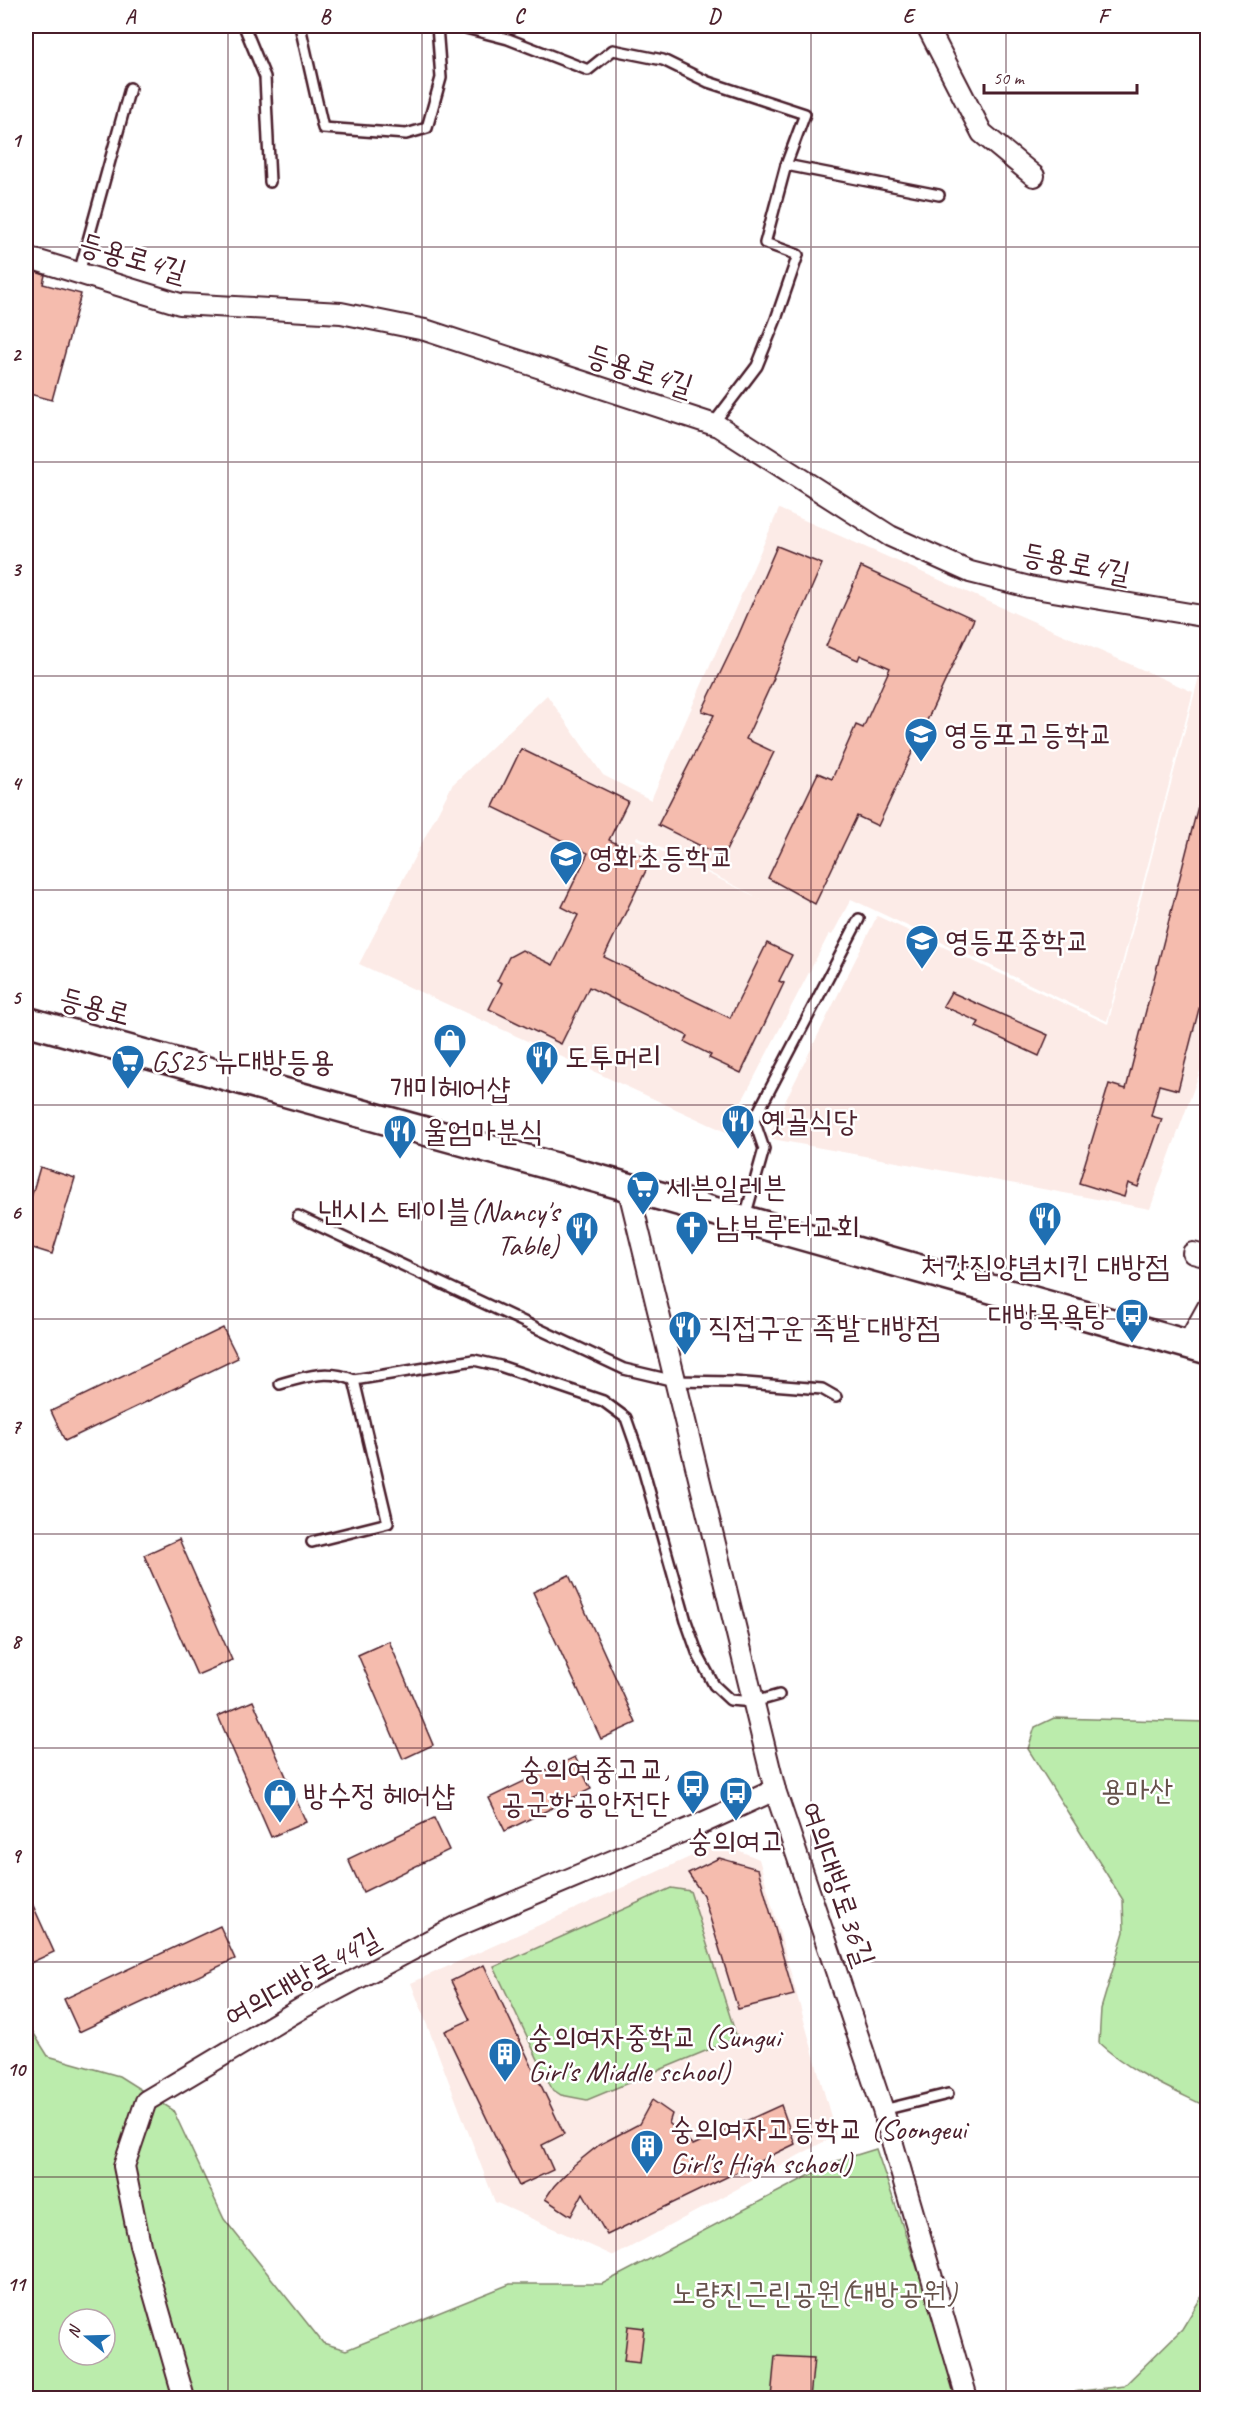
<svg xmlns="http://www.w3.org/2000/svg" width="1233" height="2424" viewBox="0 0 1233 2424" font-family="Caveat,'Poor Story',sans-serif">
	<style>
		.built { fill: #fcebe7; fill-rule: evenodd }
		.green { fill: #bbecac; stroke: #82866c; stroke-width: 1.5; fill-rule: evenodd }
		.building { fill: #f5bcae; stroke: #4a1f2b; stroke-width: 1.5 }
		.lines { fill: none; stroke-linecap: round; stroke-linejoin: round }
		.lane-casing { stroke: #4a1f2b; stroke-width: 14 }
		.street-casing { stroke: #4a1f2b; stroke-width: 24 }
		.secondary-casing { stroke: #4a1f2b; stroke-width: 32 }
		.lane { stroke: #fff; stroke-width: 9 }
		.street { stroke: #fff; stroke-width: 20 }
		.secondary { stroke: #fff; stroke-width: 27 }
		.grid { fill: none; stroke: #4a1f2b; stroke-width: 1.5; stroke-opacity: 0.55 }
		.labels { text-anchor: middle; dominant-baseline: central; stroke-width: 5; stroke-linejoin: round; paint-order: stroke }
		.street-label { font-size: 30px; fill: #4a1f2b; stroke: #fff }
		.poi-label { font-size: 30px; fill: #4a1f2b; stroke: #fff; text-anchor: start }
		.park-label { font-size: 30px; fill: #66524b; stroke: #fff }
		.neatline { fill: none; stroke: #4a1f2b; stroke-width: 2 }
		.grid-label { font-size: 20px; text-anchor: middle; font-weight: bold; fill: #4a1f2b }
	</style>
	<rect width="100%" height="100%" fill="#fff"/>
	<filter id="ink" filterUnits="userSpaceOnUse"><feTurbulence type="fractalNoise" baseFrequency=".0167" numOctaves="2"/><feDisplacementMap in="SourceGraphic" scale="12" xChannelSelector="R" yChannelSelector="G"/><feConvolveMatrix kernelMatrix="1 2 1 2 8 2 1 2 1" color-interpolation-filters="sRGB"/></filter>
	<g filter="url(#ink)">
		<g class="built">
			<path d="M779,509L1193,692L1107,1021L851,899L832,935L829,934L726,1132L359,964L452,785L547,695L603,775L651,800ZM637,836L771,904L636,839Z"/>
			<polygon points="1207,646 1207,1052 1150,1209 767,1138 877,916 1108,1024"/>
			<polygon points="721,1843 759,1859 836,2135 614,2256 495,2202 411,1983"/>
		</g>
		<g class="green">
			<path d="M1054,1718L1207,1722V2107C1169,2088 1130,2072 1099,2043L1101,2009L1124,1932L1123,1900L1028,1749L1035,1727Z"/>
			<polygon points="671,1888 690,1891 737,2038 587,2100 561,2095 552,2089 494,1967"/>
			<path d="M26,2021L48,2056L119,2076L173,2110L224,2219L323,2343L346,2350L510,2284H602L837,2161L876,2149L933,2314L956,2398H26ZM69,2319H105V2355H69Z"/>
			<polygon points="1207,2288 1207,2398 1053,2398 1064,2393 1124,2386 1182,2329"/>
		</g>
		<g class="building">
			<polygon points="26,269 45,275 43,284 81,294 52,400 26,393"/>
			<polygon points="777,546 822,564 773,677 774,678 746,739 774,752 723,857 658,825 714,715 702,711 738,636"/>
			<polygon points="861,567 974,619 878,826 857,816 815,904 768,878 818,773 832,779 856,725 863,728 890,668 860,655 858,660 826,646"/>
			<polygon points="521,749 628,801 609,840 651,860 604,957 730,1018 767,943 792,955 779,981 784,983 741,1073 709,1058 711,1055 685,1042 688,1036 589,987 561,1044 489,1009 502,983 497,981 509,957 522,950 553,965 578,915 562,907 588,853 493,807"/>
			<polygon points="1202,790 1208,791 1208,974 1178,1090 1159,1085 1151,1116 1162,1119 1138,1187 1128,1183 1124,1197 1079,1183 1109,1084 1126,1089"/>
			<polygon points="951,992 1048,1035 1039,1056 976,1027 979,1022 943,1006"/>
			<polygon points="40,1167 75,1178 52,1254 26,1246 26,1215"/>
			<polygon points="223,1328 238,1358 65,1441 51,1411"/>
			<polygon points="179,1539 232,1660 197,1675 144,1555"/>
			<polygon points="569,1575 636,1723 601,1739 533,1592"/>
			<polygon points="389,1641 433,1745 403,1759 358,1655"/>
			<polygon points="253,1701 306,1822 271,1837 218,1716"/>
			<polygon points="575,1757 591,1789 505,1831 489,1798"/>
			<polygon points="434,1818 449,1850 363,1892 348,1859"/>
			<polygon points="719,1858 758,1869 794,1995 738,2009 703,1895 688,1873"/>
			<polygon points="26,1890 54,1952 26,1965"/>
			<polygon points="220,1926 235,1959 79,2032 64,1999"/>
			<polygon points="484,1965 564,2134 542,2145 553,2170 519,2186 445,2031 470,2020 451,1981"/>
			<polygon points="652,2100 672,2114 669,2123 693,2145 781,2105 795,2144 607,2235 583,2193 571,2216 545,2199 554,2186 574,2165 599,2145 639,2124"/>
			<polygon points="628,2326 644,2328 640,2363 624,2361"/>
			<polygon points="775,2356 814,2358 810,2398 771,2398"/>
		</g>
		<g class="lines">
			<g class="lane-casing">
				<g id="lane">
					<polyline points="244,26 265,77 270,182"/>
					<polyline points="300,26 323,128 406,134 427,128 441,78 437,26"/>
					<polyline points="458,26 508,39 588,70 613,50 663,60 708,82 805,114 786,165 939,195"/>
					<polyline points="79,273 130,88"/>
					<polyline points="713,424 757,366 776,319 798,255 765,243 786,165"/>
					<polyline points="298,1216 624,1369 675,1381 733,1382 822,1389 836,1397"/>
					<polyline points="745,1217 764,1149 754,1120 859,919"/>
					<path d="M280,1384C307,1376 327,1369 354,1380"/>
					<polyline points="312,1542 388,1523 354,1380 474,1360 500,1366 603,1401 626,1418 640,1458 686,1621 698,1655 714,1685 730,1700 754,1702 779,1695"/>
					<polyline points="883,2110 948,2094"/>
				</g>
			</g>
			<g class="street-casing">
				<g id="street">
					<polyline points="927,26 982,133 1034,176"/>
					<polyline points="26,257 180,304 341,313 425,330 718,426 890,536 970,572 1029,587 1208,617"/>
					<polyline points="628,1187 775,1790 883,2110 967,2398"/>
					<polyline points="1193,1253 1208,1257"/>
					<polyline points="1187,1345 1208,1307"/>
					<polyline points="184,2398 140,2245 124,2166 146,2101 302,2008 455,1927 698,1825 775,1790"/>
				</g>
			</g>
			<g class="secondary-casing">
				<polyline id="secondary" points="26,1021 628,1187 1208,1350"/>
			</g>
			<use href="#lane" class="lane"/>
			<use href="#street" class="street"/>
			<use href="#secondary" class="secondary"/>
		</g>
	</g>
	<path class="grid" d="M228,26V2398M422,26V2398M616,26V2398M811,26V2398M1006,26V2398M26,247H1208M26,462H1208M26,676H1208M26,890H1208M26,1105H1208M26,1319H1208M26,1534H1208M26,1748H1208M26,1962H1208M26,2177H1208"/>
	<defs>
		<g id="school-pin" transform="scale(1.725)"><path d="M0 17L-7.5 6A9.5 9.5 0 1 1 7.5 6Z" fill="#1f6fb2" stroke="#fff"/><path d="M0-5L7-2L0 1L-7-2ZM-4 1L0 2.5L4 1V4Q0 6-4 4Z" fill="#fff"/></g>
		<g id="shop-pin" transform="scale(1.725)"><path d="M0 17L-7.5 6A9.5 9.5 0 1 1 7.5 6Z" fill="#1f6fb2" stroke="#fff"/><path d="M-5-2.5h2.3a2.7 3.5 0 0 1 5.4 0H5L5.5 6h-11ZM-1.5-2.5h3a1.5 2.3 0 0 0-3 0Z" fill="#fff"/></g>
		<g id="restaurant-pin" transform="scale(1.725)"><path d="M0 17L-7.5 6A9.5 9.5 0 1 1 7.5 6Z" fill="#1f6fb2" stroke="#fff"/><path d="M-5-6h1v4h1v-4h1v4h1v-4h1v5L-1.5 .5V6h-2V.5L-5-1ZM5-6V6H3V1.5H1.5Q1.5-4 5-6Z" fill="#fff"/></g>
		<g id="supermarket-pin" transform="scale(1.725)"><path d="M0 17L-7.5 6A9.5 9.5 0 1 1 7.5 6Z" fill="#1f6fb2" stroke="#fff"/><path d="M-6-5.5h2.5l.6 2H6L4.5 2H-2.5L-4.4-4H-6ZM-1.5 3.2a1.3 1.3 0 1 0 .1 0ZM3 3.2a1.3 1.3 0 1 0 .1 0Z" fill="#fff"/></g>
		<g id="church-pin" transform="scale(1.725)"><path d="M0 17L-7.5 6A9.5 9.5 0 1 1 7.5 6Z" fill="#1f6fb2" stroke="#fff"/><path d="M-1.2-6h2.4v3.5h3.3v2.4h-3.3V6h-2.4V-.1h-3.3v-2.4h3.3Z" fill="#fff"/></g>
		<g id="bus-pin" transform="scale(1.725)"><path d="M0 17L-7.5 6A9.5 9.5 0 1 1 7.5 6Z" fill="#1f6fb2" stroke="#fff"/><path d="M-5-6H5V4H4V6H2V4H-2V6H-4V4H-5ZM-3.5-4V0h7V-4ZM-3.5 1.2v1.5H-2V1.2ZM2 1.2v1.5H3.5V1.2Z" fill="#fff"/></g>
		<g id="building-pin" transform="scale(1.725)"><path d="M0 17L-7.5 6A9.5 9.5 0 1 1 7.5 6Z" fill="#1f6fb2" stroke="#fff"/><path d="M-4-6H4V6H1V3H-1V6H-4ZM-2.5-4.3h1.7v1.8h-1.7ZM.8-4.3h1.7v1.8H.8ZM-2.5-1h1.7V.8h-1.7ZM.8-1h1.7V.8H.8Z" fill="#fff"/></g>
	</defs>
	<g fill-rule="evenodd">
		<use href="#school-pin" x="921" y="734"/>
		<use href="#school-pin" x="566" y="857"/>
		<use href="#school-pin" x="922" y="941"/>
		<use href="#shop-pin" x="450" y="1040"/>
		<use href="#restaurant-pin" x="542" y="1057"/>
		<use href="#supermarket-pin" x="128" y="1061"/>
		<use href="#restaurant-pin" x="738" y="1121"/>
		<use href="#restaurant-pin" x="400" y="1131"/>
		<use href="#supermarket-pin" x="643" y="1187"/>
		<use href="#restaurant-pin" x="1045" y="1218"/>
		<use href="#church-pin" x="692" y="1227"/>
		<use href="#restaurant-pin" x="582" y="1228"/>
		<use href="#bus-pin" x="1132" y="1315"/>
		<use href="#restaurant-pin" x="685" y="1327"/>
		<use href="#bus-pin" x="693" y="1786"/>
		<use href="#bus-pin" x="736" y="1793"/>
		<use href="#shop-pin" x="280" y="1795"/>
		<use href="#building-pin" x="505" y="2054"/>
		<use href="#building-pin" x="647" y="2146"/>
	</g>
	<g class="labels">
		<g class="street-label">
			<text transform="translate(133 257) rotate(16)">등용로4길</text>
			<text transform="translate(640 370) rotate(18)">등용로4길</text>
			<text transform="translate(1076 563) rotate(11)">등용로4길</text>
			<text transform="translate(95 1006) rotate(15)">등용로</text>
			<text transform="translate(838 1884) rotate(71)">여의대방로36길</text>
			<text transform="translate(302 1977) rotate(-29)">여의대방로44길</text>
		</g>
		<g class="poi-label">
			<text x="944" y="734">영등포고등학교</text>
			<text x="589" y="857">영화초등학교</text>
			<text x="945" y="941">영등포중학교</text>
			<text x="565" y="1057">도투머리</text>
			<text x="151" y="1061">GS25 뉴대방등용</text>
			<text x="450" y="1088" text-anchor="middle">개미헤어샵</text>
			<text x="761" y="1121">옛골식당</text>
			<text x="423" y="1131">울엄마분식</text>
			<text x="666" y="1187">세븐일레븐</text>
			<text x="559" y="1211" text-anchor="end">낸시스 테이블(Nancy's<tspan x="559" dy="34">Table)</tspan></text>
			<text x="715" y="1227">남부루터교회</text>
			<text x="1045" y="1266" text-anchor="middle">처갓집양념치킨 대방점</text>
			<text x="1109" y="1315" text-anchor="end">대방목욕탕</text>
			<text x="708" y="1327">직접구운 족발 대방점</text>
			<text x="670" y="1769" text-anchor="end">숭의여중고교,<tspan x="670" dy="34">공군항공안전단</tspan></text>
			<text x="303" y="1795">방수정 헤어샵</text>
			<text x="736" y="1841" text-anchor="middle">숭의여고</text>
			<text x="528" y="2037">숭의여자중학교 (Sungui<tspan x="528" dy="34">Girl's Middle school)</tspan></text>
			<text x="670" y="2129">숭의여자고등학교 (Soongeui<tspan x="670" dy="34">Girl's High school)</tspan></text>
		</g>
		<g class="park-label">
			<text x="1137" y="1790">용마산</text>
			<text x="814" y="2293">노량진근린공원(대방공원)</text>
		</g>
	</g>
	<rect width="1233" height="2424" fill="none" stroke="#fff" stroke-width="66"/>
	<g transform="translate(87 2337) rotate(289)"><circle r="28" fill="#ffffff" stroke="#b7a5aa" stroke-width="1.5"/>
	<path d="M0-4.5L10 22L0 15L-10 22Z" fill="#1f6fb2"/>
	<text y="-9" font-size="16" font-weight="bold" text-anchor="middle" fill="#4a1f2b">N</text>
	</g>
	<path d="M984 84v9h153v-9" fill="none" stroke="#4a1f2b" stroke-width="3"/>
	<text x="993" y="84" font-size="18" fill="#4a1f2b" stroke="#ffffff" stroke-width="4.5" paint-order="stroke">50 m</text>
	<rect x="33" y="33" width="1167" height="2358" class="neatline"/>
	<g class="grid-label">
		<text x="130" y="23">A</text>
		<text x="325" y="23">B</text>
		<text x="519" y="23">C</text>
		<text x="714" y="23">D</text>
		<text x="908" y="23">E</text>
		<text x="1103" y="23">F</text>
		<text x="16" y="147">1</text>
		<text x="16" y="361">2</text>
		<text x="16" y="576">3</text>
		<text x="16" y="790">4</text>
		<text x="16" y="1004">5</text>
		<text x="16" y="1219">6</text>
		<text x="16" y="1433">7</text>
		<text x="16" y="1648">8</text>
		<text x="16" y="1862">9</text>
		<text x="16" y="2076">10</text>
		<text x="16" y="2291">11</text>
	</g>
</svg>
